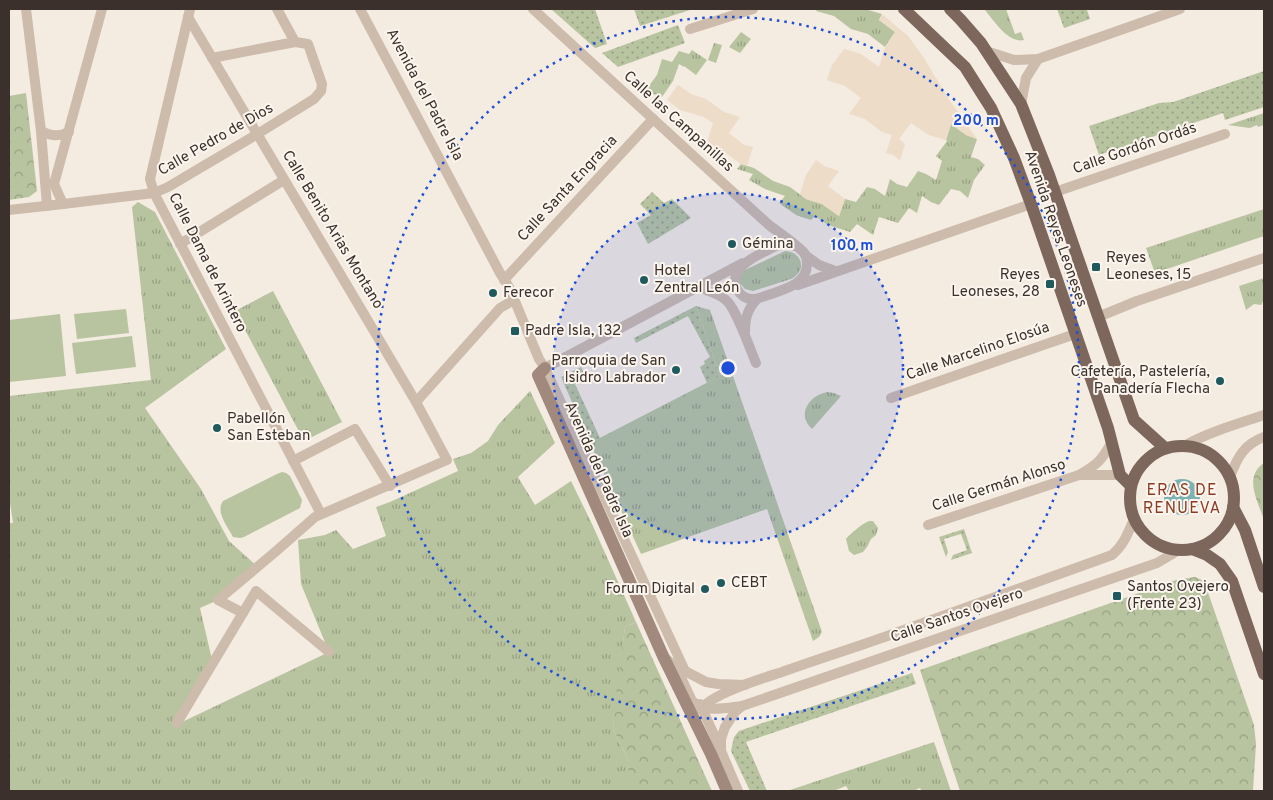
<svg xmlns="http://www.w3.org/2000/svg" width="1273" height="800" viewBox="0 0 1273 800" font-family="Overpass,sans-serif">
	<style>
		.grass { fill: url(#grass-tufts) }
		.forest { fill: url(#forest-crowns) }
		.garden { fill: url(#garden-dots) }
		.pitch { fill: #b8c4a0 }
		.plaza { fill: #ecdcc8 }
		.water { fill: #7fb0b2 }
		.lines { fill: none; stroke-linecap: round; stroke-linejoin: round }
		.minor { stroke: #cdbbac; stroke-width: 10 }
		.secondary { stroke: #a18a7d; stroke-width: 12 }
		.primary { stroke: #7d675c; stroke-width: 12 }
		.ring { fill: none; stroke: #1d4ed8; stroke-width: 2.5; stroke-dasharray: 2.5 5 }
		.poi-dot { fill: #1f5a5e; stroke: #fbf5ee; stroke-width: 2 }
		.labels { text-anchor: middle; dominant-baseline: central; stroke-width: 4; stroke-linejoin: round; paint-order: stroke }
		.street-label { font-size: 15px; fill: #3b302b; stroke: #fbf5ee }
		.poi-label { font-size: 15px; fill: #3b302b; stroke: #fbf5ee; text-anchor: start }
		.neighbourhood-label { font-size: 16px; letter-spacing: 1px; fill: #8c3b22; stroke: #fbf5ee }
		.centre { fill: #1d4ed8; stroke: #fbf5ee; stroke-width: 2.5 }
		.ring-label { font-size: 15px; text-anchor: middle; font-weight: bold; fill: #1d4ed8; stroke: #fbf5ee; stroke-width: 4; stroke-linejoin: round; paint-order: stroke }
	</style>
	<defs>
		<pattern id="grass-tufts" width="24" height="20" patternUnits="userSpaceOnUse" patternTransform="scale(1.25)"><rect width="24" height="20" fill="#b8c4a0"/><path d="M3 7l-1-3M5 7V3M7 7l1-3M15 17l-1-3M17 17v-4M19 17l1-3" fill="none" stroke="#97a083"/></pattern>
		<pattern id="forest-crowns" width="20" height="18" patternUnits="userSpaceOnUse" patternTransform="scale(1.25)"><rect width="20" height="18" fill="#b8c4a0"/><path d="M2 6a3 3 0 1 1 6 0M12 15a3 3 0 1 1 6 0" fill="none" stroke="#97a083"/></pattern>
		<pattern id="garden-dots" width="8" height="8" patternUnits="userSpaceOnUse" patternTransform="scale(1.25)"><rect width="8" height="8" fill="#b8c4a0"/><path d="M2 2h.1M6 6h.1" fill="none" stroke="#97a083" stroke-width="1.8" stroke-linecap="round"/></pattern>
	</defs>
	<rect width="100%" height="100%" fill="#f4ebe1"/>
	<g class="grass">
		<polygon points="818,9 865,9 882,14 879,20 895,32 885,47 868,34 851,29 834,16 816,11"/>
		<path d="M984,9H1006L1015,34L1021,32L1024,40C1008,44 993,19 984,9Z"/>
		<polygon points="741,32 751,39 740,53 729,47"/>
		<polygon points="714,43 722,45 716,63 708,60"/>
		<polygon points="692,50 707,60 696,75 684,66 684,67 679,64 673,81 662,97 645,91 657,75 662,59 672,62 679,51 689,54"/>
		<polygon points="1264,113 1264,125 1258,127 1257,125 1250,128 1228,125"/>
		<polygon points="951,124 966,135 977,139 971,157 978,159 985,165 974,180 968,198 960,191 951,189 939,205 931,202 922,196 917,213 909,208 898,223 879,217 873,235 857,224 850,232 828,225 815,216 811,220 796,215 779,203 785,196 765,189 749,180 753,174 737,169 741,164 754,168 773,181 790,187 806,199 822,204 839,216 845,199 856,202 867,187 875,189 885,196 890,179 897,184 907,187 918,171 926,174 936,180 942,161 936,156 947,141 946,140"/>
		<polygon points="138,202 155,212 226,349 145,408 201,489 229,541 258,567 218,600 200,608 213,664 182,722 329,652 301,584 298,540 325,535 336,530 353,549 386,536 376,507 390,502 458,471 453,459 471,453 488,441 498,425 530,391 555,443 518,477 535,505 571,481 592,524 636,622 625,627 613,729 627,757 633,791 9,791 9,523 13,523 9,496 9,396 151,380 132,207"/>
		<polygon points="1264,209 1264,236 1155,273 1146,248"/>
		<path d="M785,251C803,252 807,271 791,279L753,291L745,289L740,283V277L745,270Z"/>
		<polygon points="1264,278 1264,300 1261,305 1254,304 1246,310 1239,286"/>
		<polygon points="273,291 342,422 304,441 235,311"/>
		<polygon points="696,306 710,310 822,632 819,637 813,641 767,509 641,554 590,443 720,376"/>
		<path d="M827,392L834,393L841,396L812,429C796,414 809,396 827,392Z"/>
		<path d="M870,521H873L878,528L876,535L871,539L867,547L863,552L854,555L849,551L846,539C850,534 864,522 870,521Z"/>
		<polygon points="934,742 951,791 922,791 920,788 913,791 849,791 846,786 833,791 787,791"/>
	</g>
	<g class="forest">
		<polygon points="26,93 37,191 29,197 9,200 9,96"/>
		<path d="M1264,463V520C1258,501 1243,477 1264,463Z"/>
		<polygon points="1195,577 1204,581 1254,725 1256,744 1253,791 960,791 920,670 1176,580"/>
		<polygon points="636,622 712,791 633,791 631,788 627,757 613,729 616,694 625,627"/>
	</g>
	<g class="garden">
		<polygon points="551,9 569,9 569,10 573,9 595,9 607,44 595,48"/>
		<polygon points="634,9 693,9 640,26"/>
		<polygon points="1057,9 1087,10 1090,19 1064,28"/>
		<polygon points="678,25 685,43 618,67 602,53"/>
		<polygon points="1264,71 1264,107 1225,120 1223,113 1099,155 1089,126 1159,103 1173,102"/>
		<polygon points="652,192 664,203 672,199 691,218 648,244 637,223 651,215 640,204"/>
		<polygon points="696,306 720,376 707,383 700,367 705,364 704,361 710,357 688,316 636,343 634,338"/>
		<polygon points="581,367 587,378 575,384 600,438 590,443 561,377"/>
		<polygon points="964,529 972,553 951,560 953,555 967,550 961,534 944,539 948,552 946,557 939,537"/>
		<polygon points="912,673 916,684 746,742 767,791 750,791 731,751 734,737 739,731"/>
	</g>
	<g class="pitch">
		<polygon points="126,309 129,333 77,339 74,314"/>
		<polygon points="60,314 66,376 9,382 9,320"/>
		<polygon points="132,336 136,367 76,374 72,343"/>
		<path d="M282,472L286,473L290,476L302,500L300,508L244,537L240,538L233,537C228,527 215,512 223,501L277,474Z"/>
		<polygon points="1024,779 1050,791 1018,791"/>
	</g>
	<g class="plaza">
		<polygon points="882,14 908,36 924,58 948,98 977,139 966,135 951,124 946,140 929,135 911,123 899,139 905,144 900,160 893,155 886,153 892,135 882,132 865,119 849,114 861,98 845,86 827,80 832,65 844,49 861,54 879,67 885,47 895,32 879,20"/>
		<polygon points="678,85 691,94 706,99 724,112 740,117 729,133 744,145 753,147 747,166 741,164 723,151 706,146 713,123 704,117 680,110 667,100"/>
		<polygon points="816,160 824,166 839,171 828,186 845,199 839,216 822,204 806,199 800,194 806,175"/>
	</g>
	<circle class="water" cx="1182" cy="497" r="18"/>
	<g class="lines">
		<g class="minor">
			<polyline points="26,9 41,131 47,206"/>
			<polyline points="190,9 150,179 154,193 321,514"/>
			<polyline points="277,9 295,42"/>
			<polyline points="360,9 500,273 509,287 539,359 545,368 685,671 706,682 718,684 745,685"/>
			<path d="M533,9L769,225C778,232 798,245 805,254C807,258 807,262 807,265C806,284 785,289 771,294C765,296 758,299 752,299C746,299 740,295 737,289C728,270 753,257 766,251C772,248 778,244 784,244C788,243 791,244 795,246"/>
			<polyline points="188,17 416,402 447,460 315,517 274,553 218,600 243,613"/>
			<polyline points="690,29 753,9"/>
			<polyline points="986,51 1014,60 1038,59 1180,9"/>
			<polyline points="1021,104 1026,78 1038,59"/>
			<path d="M41,131C51,136 59,137 69,132"/>
			<polyline points="1055,192 1225,134"/>
			<polyline points="63,204 54,184 102,9"/>
			<polyline points="9,210 63,204 154,193 168,187 254,136 314,99 321,91 322,84 308,44 295,42 212,58"/>
			<polyline points="180,244 284,180"/>
			<polyline points="805,255 819,265 835,271"/>
			<polyline points="504,280 653,119"/>
			<polyline points="798,285 1031,204"/>
			<path d="M706,290C714,293 721,295 727,301C737,311 750,349 756,363"/>
			<polyline points="1098,317 1137,301 1264,258"/>
			<path d="M745,331C745,317 748,309 757,299"/>
			<polyline points="545,368 743,263"/>
			<polyline points="891,398 1075,334"/>
			<polyline points="416,402 500,308 514,300"/>
			<path d="M1184,446C1209,432 1237,424 1264,415"/>
			<polyline points="293,461 355,429 390,486"/>
			<polyline points="1080,475 1120,475"/>
			<path d="M1230,477C1237,458 1244,444 1264,437"/>
			<path d="M928,525L1079,475C1098,464 1101,461 1112,442"/>
			<path d="M664,657L676,667L692,701C705,713 725,708 742,706L1157,563L1179,550"/>
			<polyline points="700,704 720,748"/>
			<path d="M701,710C709,694 764,678 782,672C818,659 854,648 890,635C964,609 1038,581 1112,555C1124,545 1128,533 1134,519"/>
			<polyline points="177,723 256,591 329,652"/>
			<polyline points="738,791 721,751 721,739 725,727 735,712 742,706"/>
		</g>
		<polyline class="secondary" points="545,368 538,375 663,656 711,754 727,791"/>
		<g class="primary">
			<polyline points="904,9 965,67 991,108 1014,158 1031,204 1108,428 1120,475 1131,486"/>
			<polyline points="950,9 960,19 981,43 1021,104 1049,175 1134,420 1165,448"/>
			<circle cx="1182" cy="498" r="52"/>
			<polyline points="1233,507 1245,530 1264,587"/>
			<polyline points="1192,549 1207,555 1220,564 1232,581 1264,674"/>
		</g>
	</g>
	<circle cx="728" cy="368" r="175" fill="#1d4ed8" fill-opacity=".12"/>
	<g class="ring">
		<circle cx="728" cy="368" r="175"/>
		<circle cx="728" cy="368" r="351"/>
	</g>
	<g class="poi-dot">
		<circle cx="732" cy="244" r="5"/>
		<rect x="1091" y="262" width="10" height="10" rx="2.5"/>
		<circle cx="644" cy="280" r="5"/>
		<rect x="1045" y="279" width="10" height="10" rx="2.5"/>
		<circle cx="493" cy="293" r="5"/>
		<rect x="510" y="326" width="10" height="10" rx="2.5"/>
		<circle cx="676" cy="370" r="5"/>
		<circle cx="1220" cy="381" r="5"/>
		<circle cx="217" cy="428" r="5"/>
		<circle cx="721" cy="583" r="5"/>
		<circle cx="705" cy="589" r="5"/>
		<rect x="1112" y="591" width="10" height="10" rx="2.5"/>
	</g>
	<g class="labels">
		<g class="street-label">
			<text transform="translate(424 95) rotate(62)">Avenida del Padre Isla</text>
			<text transform="translate(678 122) rotate(42)">Calle las Campanillas</text>
			<text transform="translate(216 140) rotate(-30)">Calle Pedro de Dios</text>
			<text transform="translate(1135 149) rotate(-19)">Calle Gordón Ordás</text>
			<text transform="translate(568 189) rotate(-47)">Calle Santa Engracia</text>
			<text transform="translate(1055 229) rotate(71)">Avenida Reyes Leoneses</text>
			<text transform="translate(332 230) rotate(59)">Calle Benito Arias Montano</text>
			<text transform="translate(207 263) rotate(63)">Calle Dama de Arintero</text>
			<text transform="translate(978 352) rotate(-19)">Calle Marcelino Elosúa</text>
			<text transform="translate(598 470) rotate(66)">Avenida del Padre Isla</text>
			<text transform="translate(999 486) rotate(-18)">Calle Germán Alonso</text>
			<text transform="translate(957 616) rotate(-19)">Calle Santos Ovejero</text>
		</g>
		<g class="poi-label">
			<text x="742" y="244">Gémina</text>
			<text x="1106" y="258">Reyes<tspan x="1106" dy="17">Leoneses, 15</tspan></text>
			<text x="654" y="271">Hotel<tspan x="654" dy="17">Zentral León</tspan></text>
			<text x="1040" y="275" text-anchor="end">Reyes<tspan x="1040" dy="17">Leoneses, 28</tspan></text>
			<text x="503" y="293">Ferecor</text>
			<text x="525" y="331">Padre Isla, 132</text>
			<text x="666" y="361" text-anchor="end">Parroquia de San<tspan x="666" dy="17">Isidro Labrador</tspan></text>
			<text x="1210" y="372" text-anchor="end">Cafetería, Pastelería,<tspan x="1210" dy="17">Panadería Flecha</tspan></text>
			<text x="227" y="419">Pabellón<tspan x="227" dy="17">San Esteban</tspan></text>
			<text x="731" y="583">CEBT</text>
			<text x="1127" y="587">Santos Ovejero<tspan x="1127" dy="17">(Frente 23)</tspan></text>
			<text x="695" y="589" text-anchor="end">Forum Digital</text>
		</g>
		<g class="neighbourhood-label">
			<text x="1182" y="491">ERAS DE<tspan x="1182" dy="18">RENUEVA</tspan></text>
		</g>
	</g>
	<circle cx="728" cy="368" r="8" class="centre"/>
	<g class="ring-label">
		<text x="976" y="125">200 m</text>
		<text x="852" y="250">100 m</text>
	</g>
	<rect width="1273" height="800" fill="none" stroke="#3b302b" stroke-width="20"/>
</svg>
